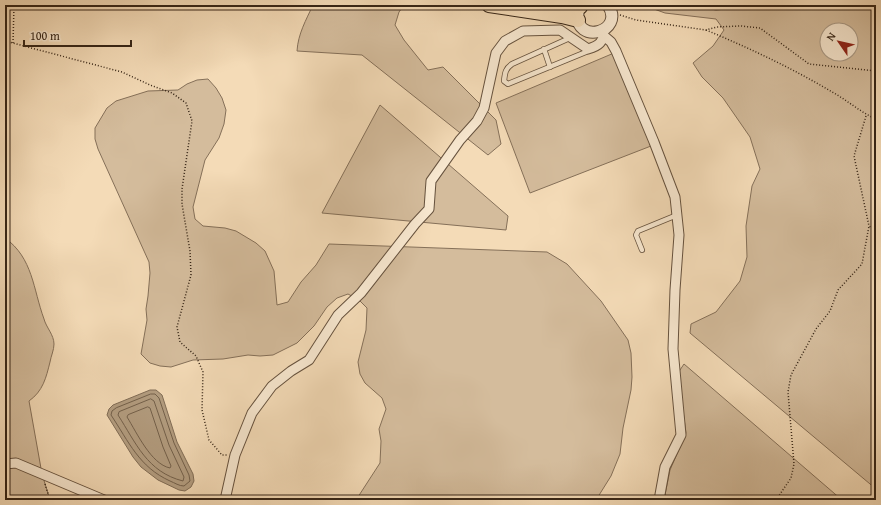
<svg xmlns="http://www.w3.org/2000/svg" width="881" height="505" viewBox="0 0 881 505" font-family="'Gentium Book Plus',serif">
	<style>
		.green { fill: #d4bc9c; stroke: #857059; fill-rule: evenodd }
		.water { fill: #b39d80; stroke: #816d56 }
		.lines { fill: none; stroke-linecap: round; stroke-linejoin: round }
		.shore { stroke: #74614b; stroke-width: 1 }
		.service-casing { stroke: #66523e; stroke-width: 6 }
		.minor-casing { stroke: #66523e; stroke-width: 11 }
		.tertiary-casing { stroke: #66523e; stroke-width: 13 }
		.trunk-casing { stroke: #362516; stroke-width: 16 }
		.path { stroke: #362516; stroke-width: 1.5; stroke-dasharray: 1 2; stroke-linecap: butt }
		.service { stroke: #f8e8d0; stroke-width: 4.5 }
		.minor { stroke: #f8e8d0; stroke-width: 9 }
		.tertiary { stroke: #f8e8d0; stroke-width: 11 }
		.trunk { stroke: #f4dbb7; stroke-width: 14 }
	</style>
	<rect width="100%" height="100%" fill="#f4dbb7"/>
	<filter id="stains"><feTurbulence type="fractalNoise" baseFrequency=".005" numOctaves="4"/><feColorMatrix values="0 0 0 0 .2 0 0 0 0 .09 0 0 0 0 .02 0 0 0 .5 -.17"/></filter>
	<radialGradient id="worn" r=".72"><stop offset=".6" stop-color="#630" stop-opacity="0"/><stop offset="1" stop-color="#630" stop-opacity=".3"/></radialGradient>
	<g class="green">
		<path d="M313,5H404L399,12L395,25L404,40L428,70L443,67L496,120L501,144L488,155L362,55L297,51C298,34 306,20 313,5Z"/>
		<path d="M643,5H690L716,10L763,5H876V489L690,333L691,324L716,312L740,281L747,257L746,226L752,186L760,169L750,137L723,98L702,77L693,63L713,46L724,30L716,19L665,13ZM827,30H851V54H827Z"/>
		<polygon points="614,53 651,146 530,193 496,103"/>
		<polygon points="208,79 216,88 222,98 226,110 224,124 219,138 205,160 193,207 195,219 203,226 225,228 236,231 256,243 265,251 274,271 277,305 288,302 301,282 316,265 329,244 547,252 567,264 601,301 628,340 631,353 632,377 631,390 623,428 620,454 611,476 596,500 356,500 380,463 381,441 379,429 386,409 382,398 365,383 360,374 358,362 366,330 367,308 359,300 348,294 337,298 327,307 314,326 297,343 273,355 260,356 248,355 223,359 193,360 171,367 160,366 150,363 141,354 147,320 146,309 148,296 150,273 149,262 98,149 95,139 95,128 107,108 116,101 148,91 178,90 187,84 197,80"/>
		<polygon points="380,105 508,216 506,230 322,213"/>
		<path d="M5,238C33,258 33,289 44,319C46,327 54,335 54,344C54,350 51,356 50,362C46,378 43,391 29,401L42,474L50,500H5Z"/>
		<polygon points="684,364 842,500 664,500 670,470 686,433 678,373"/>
	</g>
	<polygon class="water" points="150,390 156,390 162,395 177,442 193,474 194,481 191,487 185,491 179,490 158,480 141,467 133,457 107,415 109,409 113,405"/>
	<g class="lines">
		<g class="shore">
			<path d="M151,394H155L159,398L174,443L189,475L190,481L184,486C179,486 175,483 170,481C139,467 129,442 111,415L112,411L116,408Z"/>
			<path d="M151,399L154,401L169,445L184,477L183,481C147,472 136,443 118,415L119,412Z"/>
			<path d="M148,407L150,408L163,447L171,466L170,468C151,464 137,433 127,417L128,415Z"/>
		</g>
		<g class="service-casing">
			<g id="service">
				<path d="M572,37L512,64C505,69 505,73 504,81L508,84L586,52L588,49"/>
				<polyline points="544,49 550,67"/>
				<polyline points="642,250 636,235 638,231 677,215"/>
			</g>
		</g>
		<g class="minor-casing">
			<g id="minor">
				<polyline points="604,36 611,42 616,51 654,142 675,197 679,235 675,290 673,349 681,435 665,467 659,500"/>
				<polyline points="5,464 16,463 104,500"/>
				<path d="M225,500L235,455L252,413L272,386L291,371L309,360L338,315L361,293L415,224L429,209L431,181L460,140L477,121L484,108L496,53L505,41L523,31L560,30L588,49C598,46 605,42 603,30"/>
			</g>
		</g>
		<g class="tertiary-casing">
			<path id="tertiary" d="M578,13C574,45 626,33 608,5"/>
		</g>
		<g class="trunk-casing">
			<g id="trunk">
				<polyline points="489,5 562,16 578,20"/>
				<polyline points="554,8 562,9 580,7"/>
			</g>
		</g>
		<g class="path">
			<polyline points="620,15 636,20 706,30 717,27 741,26 760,28 809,64 876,71"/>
			<path d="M706,30C749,48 792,68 832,92C847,100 860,112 876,119"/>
			<polyline points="5,41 122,72 150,85 172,93 186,103 192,121 182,189 182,204 190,251 191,275 177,327 180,342 196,356 203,372 202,410 209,440 222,455 228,455"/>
			<polyline points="13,43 14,5"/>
			<polyline points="866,116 854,156 869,226 876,230"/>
			<polyline points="45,484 50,500"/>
			<polyline points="776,500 791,478 794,464 788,392 791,375 816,329 830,311 838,290 862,264 869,226"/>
		</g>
		<use href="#service" class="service"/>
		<use href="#minor" class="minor"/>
		<use href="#tertiary" class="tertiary"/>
		<use href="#trunk" class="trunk"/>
	</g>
	<rect width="881" height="505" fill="none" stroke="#f4dbb7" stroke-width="20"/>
	<rect x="6" y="6" width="869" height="493" fill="none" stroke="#362516" stroke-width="2"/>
	<rect x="10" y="10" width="861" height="485" fill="none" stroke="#362516"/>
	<g transform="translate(839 42) rotate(304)"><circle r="19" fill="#f8e8d0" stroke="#aa9a86"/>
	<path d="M0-3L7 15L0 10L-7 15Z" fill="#8f2418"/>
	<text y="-6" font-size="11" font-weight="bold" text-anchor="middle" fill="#362516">N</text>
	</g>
	<path d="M24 40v6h107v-6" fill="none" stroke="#362516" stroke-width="2"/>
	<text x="30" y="40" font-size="12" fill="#362516" stroke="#f8e8d0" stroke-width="3" paint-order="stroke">100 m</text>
	<rect width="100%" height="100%" filter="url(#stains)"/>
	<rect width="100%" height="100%" fill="url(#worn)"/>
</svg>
